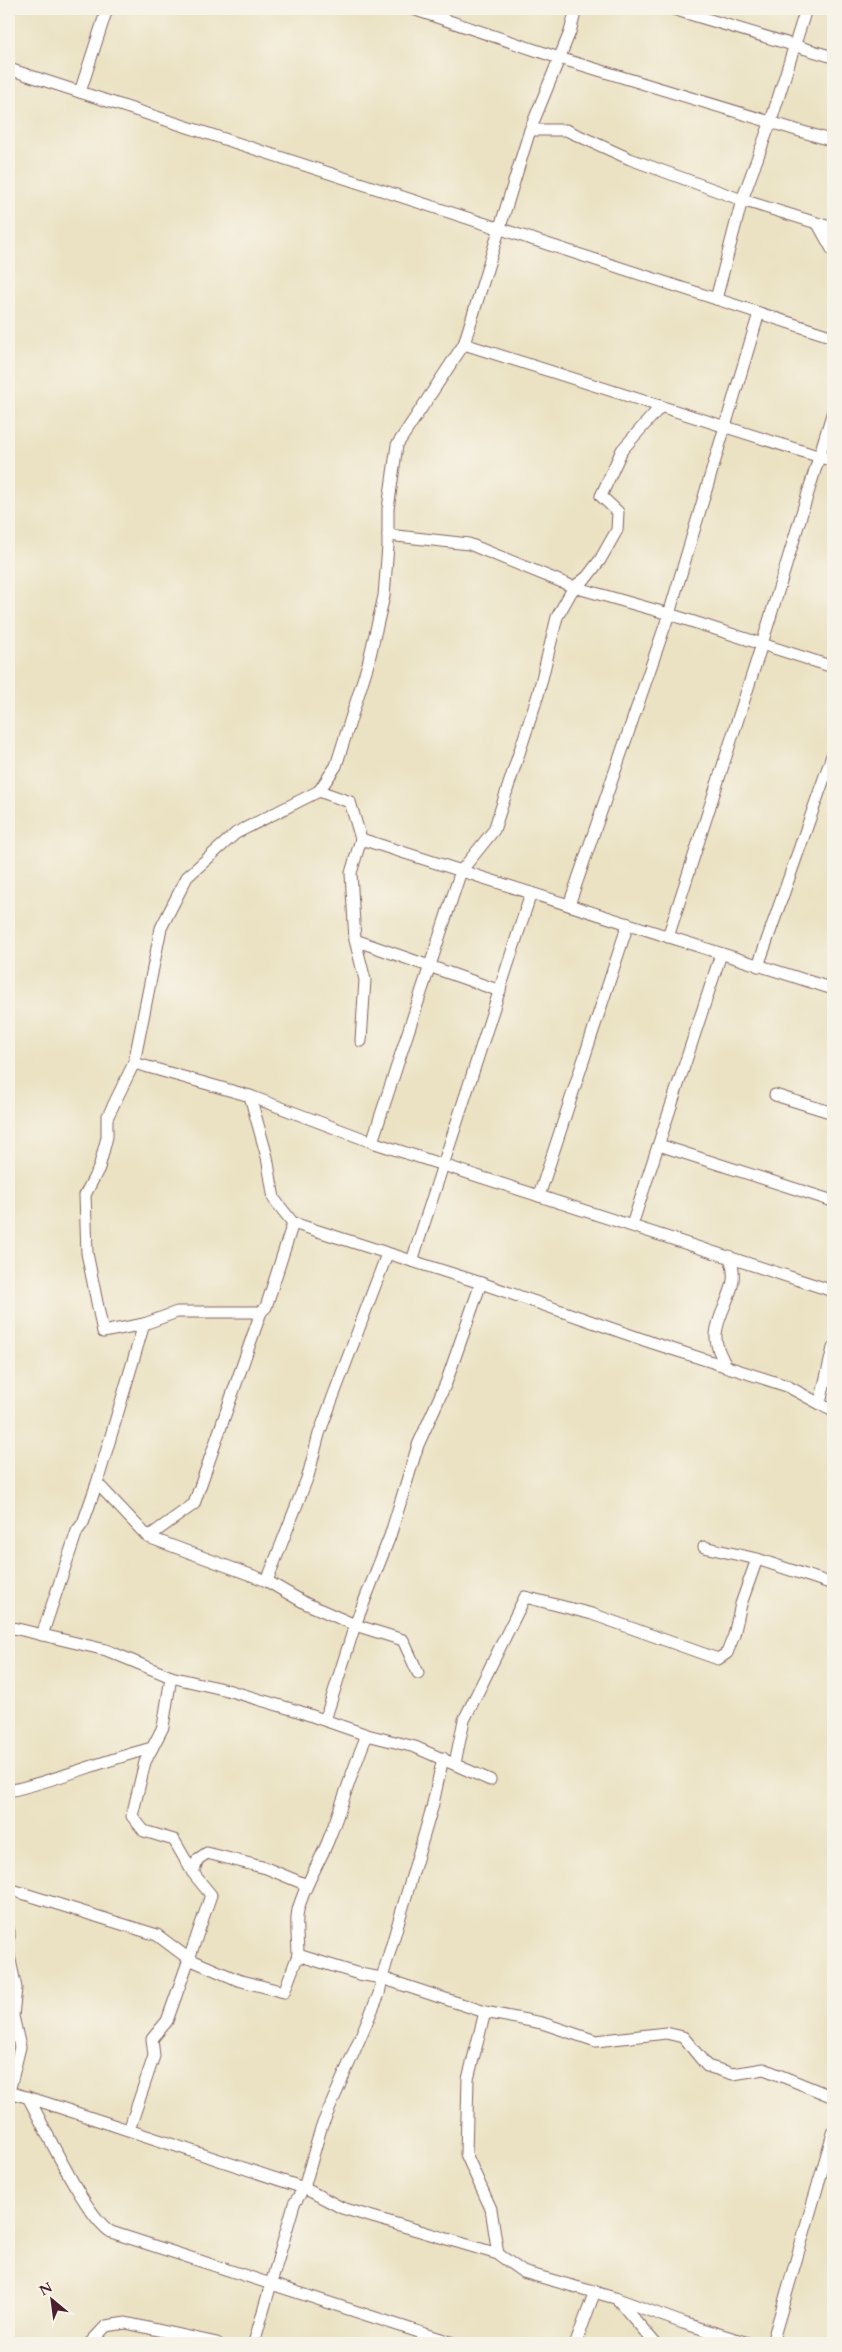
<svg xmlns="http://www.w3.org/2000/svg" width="842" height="2352" viewBox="0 0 842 2352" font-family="Cardo,serif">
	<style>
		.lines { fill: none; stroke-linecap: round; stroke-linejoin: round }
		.minor-casing { stroke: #826360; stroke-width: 13 }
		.minor { stroke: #fff; stroke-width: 11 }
	</style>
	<rect width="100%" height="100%" fill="#f7f3e8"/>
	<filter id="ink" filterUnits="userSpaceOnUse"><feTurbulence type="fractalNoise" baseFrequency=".02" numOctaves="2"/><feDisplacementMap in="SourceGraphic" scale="10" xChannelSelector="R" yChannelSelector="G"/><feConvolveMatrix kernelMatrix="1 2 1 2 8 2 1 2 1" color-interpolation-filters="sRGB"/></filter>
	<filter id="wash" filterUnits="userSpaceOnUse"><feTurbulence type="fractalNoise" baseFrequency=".0096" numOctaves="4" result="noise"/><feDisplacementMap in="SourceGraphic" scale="20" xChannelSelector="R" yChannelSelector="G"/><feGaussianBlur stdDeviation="1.12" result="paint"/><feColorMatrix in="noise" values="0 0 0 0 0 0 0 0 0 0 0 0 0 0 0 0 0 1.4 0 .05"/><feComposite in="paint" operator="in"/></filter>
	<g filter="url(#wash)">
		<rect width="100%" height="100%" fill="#ebe2c3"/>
	</g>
	<g filter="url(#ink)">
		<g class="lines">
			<g class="minor-casing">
				<g id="minor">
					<polyline points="413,9 559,58 833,141"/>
					<polyline points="673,9 833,57"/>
					<polyline points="9,69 833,337"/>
					<polyline points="80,92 107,9"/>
					<polyline points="530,130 566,130 630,159 742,200 833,228"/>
					<polyline points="818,224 833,251"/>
					<polyline points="716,299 742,200 771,121 806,9"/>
					<polyline points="464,344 833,461"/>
					<polyline points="388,535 469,544 574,587 669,614 833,667"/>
					<polyline points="319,791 350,802 361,839 351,873 355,940 365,980 361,1041"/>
					<polyline points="361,839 833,989"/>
					<polyline points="569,905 669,614 759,313"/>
					<polyline points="668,937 762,644 833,411"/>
					<polyline points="355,940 500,991"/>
					<polyline points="758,966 833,753"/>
					<polyline points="134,1063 250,1096 372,1142 833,1291"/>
					<polyline points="775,1095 833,1113"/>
					<polyline points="250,1096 267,1157 274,1199 293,1223 481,1283 653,1343 787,1386 833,1411"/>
					<polyline points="372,1142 461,871 494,830 538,695 557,617 574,587 587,577 600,560 617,530 618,512 601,496 622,450 661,406"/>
					<polyline points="659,1145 833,1201"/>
					<polyline points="539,1196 628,924"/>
					<polyline points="632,1225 721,954"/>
					<polyline points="412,1261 531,893"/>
					<polyline points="144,1324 177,1312 261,1312"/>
					<path d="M727,1368C722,1357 715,1347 716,1334C719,1305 743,1287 729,1256"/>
					<polyline points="820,1403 833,1348"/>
					<polyline points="97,1483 148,1537 267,1581 305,1603 355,1625 403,1640 418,1673"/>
					<polyline points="148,1537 194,1504 261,1312 266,1307 293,1223"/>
					<polyline points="704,1547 757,1559 833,1584"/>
					<polyline points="267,1581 308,1476 319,1434 387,1254"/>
					<polyline points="9,1627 106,1650 171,1677 227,1690 298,1711 367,1735 415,1747 490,1780"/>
					<polyline points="42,1635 77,1531 83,1523 97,1483 144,1324 103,1332 87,1253 85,1195 99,1168 107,1137 107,1118 134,1063 161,928 187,877 236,833 319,791 336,766 368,664 384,596 388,546 388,509 397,445 464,344 530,130 570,32 576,9"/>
					<polyline points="171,1677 163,1727 145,1762 132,1816 144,1831 174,1840 193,1873 198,1859 207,1853 266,1868 307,1885"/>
					<polyline points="325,1720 355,1625 390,1536 418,1445 446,1383 481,1283"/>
					<polyline points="443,1758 432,1808 382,1978 379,1994 321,2128 304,2188 342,2208 498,2254 523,2272 615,2298 683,2323 748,2343"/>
					<polyline points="455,1763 464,1720 525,1597 592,1614 718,1659 727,1653 734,1635 741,1604 757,1559"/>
					<path d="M9,1791C58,1780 104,1760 152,1748"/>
					<polyline points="9,1889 157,1935 189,1959 211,1895 193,1873"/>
					<polyline points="9,1932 9,1937"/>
					<path d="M298,1955C298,1941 295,1923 298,1910C305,1883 321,1861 330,1836C343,1802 353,1768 367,1735"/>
					<polyline points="9,1956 16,1988 13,2016 20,2047 9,2092"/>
					<polyline points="485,2012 468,2079 466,2154 491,2209 498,2254"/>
					<polyline points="9,2092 43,2102 304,2188 294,2204 254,2343"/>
					<path d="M28,2097C45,2128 85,2216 111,2232L453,2343"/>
					<polyline points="129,2130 154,2056 152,2039 167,2021 189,1959 238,1980 284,1992 298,1955 359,1974 382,1978 485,2012 542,2023 596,2041 666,2033 683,2037 707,2066 733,2074 764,2069 833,2097"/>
					<polyline points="617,2299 655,2343"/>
					<polyline points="90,2343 106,2326 126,2323 217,2343"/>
					<polyline points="576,2343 595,2291"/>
					<polyline points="772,2343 833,2133"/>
				</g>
			</g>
			<use href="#minor" class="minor"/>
		</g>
	</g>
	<rect width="842" height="2352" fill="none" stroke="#f7f3e8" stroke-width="30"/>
	<g transform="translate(52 2300) rotate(331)" stroke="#f7f3e8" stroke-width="4" paint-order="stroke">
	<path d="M0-4L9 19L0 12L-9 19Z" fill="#4a1f2b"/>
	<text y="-8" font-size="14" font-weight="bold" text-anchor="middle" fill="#4a1f2b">N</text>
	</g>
</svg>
